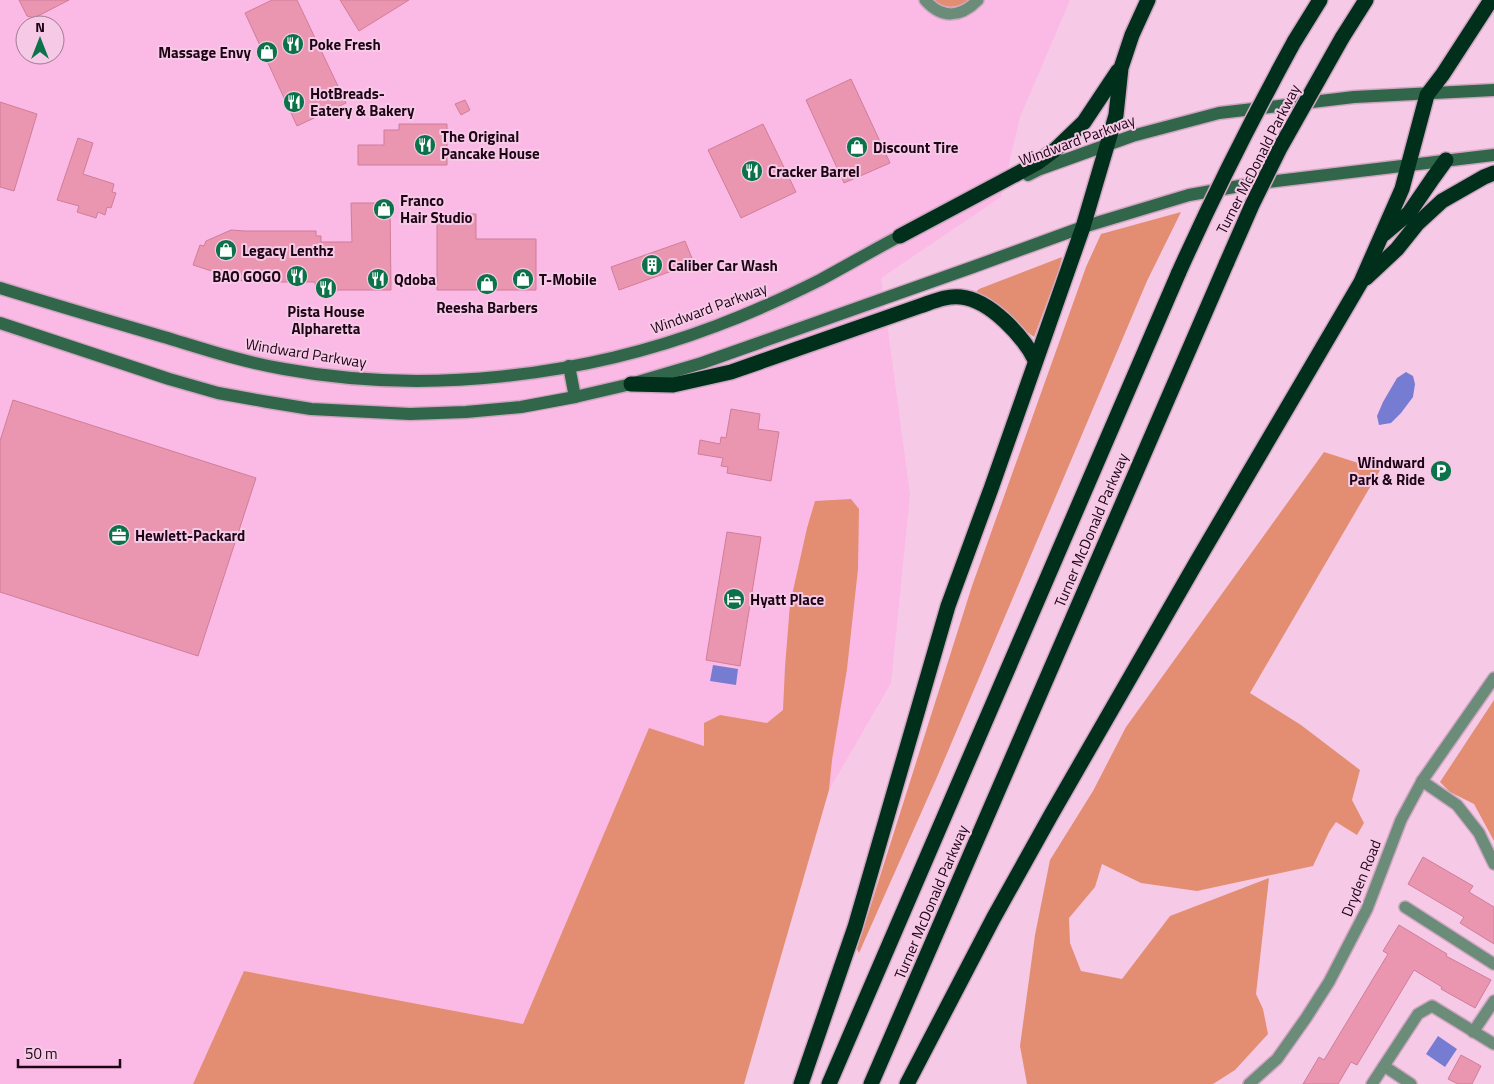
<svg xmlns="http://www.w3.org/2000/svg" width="1494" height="1084" viewBox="0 0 1494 1084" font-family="'Titillium Web',sans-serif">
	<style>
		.built { fill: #fbbae5; fill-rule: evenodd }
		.green { fill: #e38e72 }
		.water { fill: #777cd3 }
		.building { fill: #eb96b1; stroke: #cf7d98 }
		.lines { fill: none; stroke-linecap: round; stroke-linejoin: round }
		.street-casing { stroke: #cfa6c0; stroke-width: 14 }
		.secondary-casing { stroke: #cfa6c0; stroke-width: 15 }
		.highway-casing { stroke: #cfa6c0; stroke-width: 18 }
		.street { stroke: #6a8c78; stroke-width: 11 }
		.secondary { stroke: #31664b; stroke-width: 12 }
		.highway { stroke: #002f1b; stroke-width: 15 }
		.highway-bridge-casing { stroke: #cfa6c0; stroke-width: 18; stroke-linecap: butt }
		.highway-bridge { stroke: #002f1b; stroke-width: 15 }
		.labels { text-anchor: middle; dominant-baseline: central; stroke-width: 4; stroke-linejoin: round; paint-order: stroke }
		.poi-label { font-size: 15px; font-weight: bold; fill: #1c0415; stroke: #f6c9e6; text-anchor: start }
		.street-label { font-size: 15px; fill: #1c0415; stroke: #f6c9e6 }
	</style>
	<rect width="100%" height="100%" fill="#f6c9e6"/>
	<path class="built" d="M0,0H1070L1020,117L1001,197L881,278L910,495L891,683L829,790L704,746L649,729L523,1025L245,971L193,1084H0ZM25,25H55V55H25Z"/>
	<g class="green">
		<path d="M933,0H969C957,9 945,9 933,0Z"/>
		<polygon points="1181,212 1147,281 937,777 859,953 857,949 972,586 1086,267 1101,234"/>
		<polygon points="1062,257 1059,270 1034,337 978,295 976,292 979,289"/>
		<polygon points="1324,452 1380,470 1250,693 1301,725 1360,770 1352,800 1364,823 1357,835 1336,822 1329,832 1313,866 1197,891 1141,883 1102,864 1095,887 1069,918 1070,943 1081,971 1122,979 1170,916 1269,878 1256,994 1263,1009 1268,1034 1235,1070 1213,1084 1027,1084 1020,1046 1035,935 1050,860 1093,791 1126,727"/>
		<polygon points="851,499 859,509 858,569 847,669 832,760 829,790 744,1084 193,1084 244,971 523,1024 649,728 704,746 704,723 720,715 767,723 783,710 785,667 790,604 807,528 815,501"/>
		<polygon points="1494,700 1494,841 1474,804 1450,792 1440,782"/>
	</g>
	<g class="water">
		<polygon points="1406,372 1413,376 1415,384 1413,397 1401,413 1391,423 1379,425 1377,416 1383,402 1397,378"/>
		<polygon points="713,665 738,669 736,685 710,681"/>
		<polygon points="1438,1036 1457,1049 1445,1067 1426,1054"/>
	</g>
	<g class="building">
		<polygon points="19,0 69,0 34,18 27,16"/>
		<polygon points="272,0 297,0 346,103 297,126 245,13"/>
		<polygon points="340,0 409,0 359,31"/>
		<polygon points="851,79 890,163 844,183 806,100"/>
		<polygon points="465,100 470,110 461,115 455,104"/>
		<polygon points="0,102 37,114 14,191 0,187"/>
		<polygon points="399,124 447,124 447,165 358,165 358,145 384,145 384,130 399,130"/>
		<polygon points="763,124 796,192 741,218 708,150"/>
		<polygon points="78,138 93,143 83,174 114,184 112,192 116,193 111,208 107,207 105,215 98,212 96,218 77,212 79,206 57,200"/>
		<polygon points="351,203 390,203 391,290 316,290 315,282 246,282 193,265 200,245 204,246 206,241 231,230 245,231 316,231 316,236 321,236 321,242 352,242"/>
		<polygon points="437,214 476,214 476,239 536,239 536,290 437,290"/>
		<polygon points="685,241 694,263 619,290 611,267"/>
		<polygon points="13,400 256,478 198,656 0,592 0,441"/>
		<polygon points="731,409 760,414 758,429 779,432 771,481 727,473 728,467 721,466 723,458 698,454 700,440 720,444 721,437 726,438"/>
		<polygon points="727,532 761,537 740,666 706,660"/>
		<polygon points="1423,857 1473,886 1469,892 1494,907 1494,944 1460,923 1464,917 1408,884"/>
		<polygon points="1399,925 1447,954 1446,956 1491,980 1475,1008 1441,989 1442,987 1414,970 1357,1065 1351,1062 1338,1084 1303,1084 1319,1057 1324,1060 1388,954 1383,951"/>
		<polygon points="1461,1055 1481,1066 1472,1084 1458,1084 1448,1079"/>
	</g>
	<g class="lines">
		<g class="street-casing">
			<g id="street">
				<path d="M925,0C942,19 960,18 978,0"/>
				<polyline points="1422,781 1457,805 1479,833 1494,864"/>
				<polyline points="1405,907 1494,964"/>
				<polyline points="1473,1032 1494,1001"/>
				<polyline points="1384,1066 1411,1084"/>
				<polyline points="1249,1084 1277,1059 1306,1018 1329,982 1367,909 1401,820 1422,781 1494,678"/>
				<polyline points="1372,1084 1418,1014 1432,1006 1494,1044"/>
			</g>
		</g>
		<g class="secondary-casing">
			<g id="secondary">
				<polyline points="1028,175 1040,169 1132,136 1219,113 1354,97 1494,90"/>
				<path d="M0,288C55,305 109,321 164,337C204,349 243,362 284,369C425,395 582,377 716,326C751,313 786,297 820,280C850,264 878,247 908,232"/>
				<polyline points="0,323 169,379 218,393 268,402 311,409 410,414 466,412 521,407 575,397 631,384 702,363 973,267 1083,227 1189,195 1251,184 1494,155"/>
				<polyline points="569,366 575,397"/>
			</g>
		</g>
		<g class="highway-casing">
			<g id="highway">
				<polyline points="1342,38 1366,0"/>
				<polyline points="1294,42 1320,0"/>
				<polyline points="1384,234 1409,213 1433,178 1446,160"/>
				<polyline points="900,236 1037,163 1056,149 1084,122 1118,71"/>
				<polyline points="1366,278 1397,249 1417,224 1442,201 1484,177 1494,173"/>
				<path d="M631,384L673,385L731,372L920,306C932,302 947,295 961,297C990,300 1023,336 1035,360"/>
				<polyline points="801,1084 855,927 948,606 992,486 1083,227 1116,115 1121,68 1132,35 1148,0"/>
				<polyline points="829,1084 1179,272"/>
				<polyline points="871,1084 1227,262"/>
				<polyline points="907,1084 993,919 1051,815 1196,563 1361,282 1402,189 1427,95 1443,74 1491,0"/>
			</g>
		</g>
		<use href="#street" class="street"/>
		<use href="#secondary" class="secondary"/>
		<use href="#highway" class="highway"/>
		<g class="highway-bridge-casing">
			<g id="highway-bridge">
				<polyline points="1227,262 1252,205 1280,148 1342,38"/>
				<path d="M1179,272C1214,194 1253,117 1294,42"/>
			</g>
		</g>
		<use href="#highway-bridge" class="highway-bridge"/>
	</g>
	<defs>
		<g id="restaurant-disc" transform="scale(1.125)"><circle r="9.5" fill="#0b7249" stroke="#f6c9e6"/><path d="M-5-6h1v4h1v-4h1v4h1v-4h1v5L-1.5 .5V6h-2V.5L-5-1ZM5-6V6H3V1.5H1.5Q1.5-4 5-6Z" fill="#fff"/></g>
		<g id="shop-disc" transform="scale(1.125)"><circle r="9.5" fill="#0b7249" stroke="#f6c9e6"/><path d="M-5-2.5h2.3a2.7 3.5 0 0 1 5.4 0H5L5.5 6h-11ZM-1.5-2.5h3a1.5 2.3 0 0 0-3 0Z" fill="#fff"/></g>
		<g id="building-disc" transform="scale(1.125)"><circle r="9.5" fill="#0b7249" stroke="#f6c9e6"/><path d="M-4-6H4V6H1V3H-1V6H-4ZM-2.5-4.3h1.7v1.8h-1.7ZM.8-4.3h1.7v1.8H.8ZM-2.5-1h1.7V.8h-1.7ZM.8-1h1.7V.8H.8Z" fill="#fff"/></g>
		<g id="parking-disc" transform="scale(1.125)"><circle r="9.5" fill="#0b7249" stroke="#f6c9e6"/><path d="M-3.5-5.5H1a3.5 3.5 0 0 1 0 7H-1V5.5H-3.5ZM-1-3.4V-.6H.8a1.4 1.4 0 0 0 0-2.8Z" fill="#fff"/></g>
		<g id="office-disc" transform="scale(1.125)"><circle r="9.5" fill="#0b7249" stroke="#f6c9e6"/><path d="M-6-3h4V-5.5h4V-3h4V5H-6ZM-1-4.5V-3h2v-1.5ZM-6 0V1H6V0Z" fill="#fff"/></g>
		<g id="hotel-disc" transform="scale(1.125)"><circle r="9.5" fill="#0b7249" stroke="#f6c9e6"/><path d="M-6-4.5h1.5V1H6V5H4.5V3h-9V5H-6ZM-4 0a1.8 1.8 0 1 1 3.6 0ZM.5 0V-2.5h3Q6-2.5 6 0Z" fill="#fff"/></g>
	</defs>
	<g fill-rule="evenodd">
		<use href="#restaurant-disc" x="293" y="44"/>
		<use href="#shop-disc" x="267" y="52"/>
		<use href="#restaurant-disc" x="294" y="102"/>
		<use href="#restaurant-disc" x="425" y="145"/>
		<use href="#shop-disc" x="857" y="147"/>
		<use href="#restaurant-disc" x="752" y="171"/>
		<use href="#shop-disc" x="384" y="209"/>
		<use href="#shop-disc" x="226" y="250"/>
		<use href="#building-disc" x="652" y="265"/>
		<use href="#restaurant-disc" x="297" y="276"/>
		<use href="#restaurant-disc" x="378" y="279"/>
		<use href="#shop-disc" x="523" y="279"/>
		<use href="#shop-disc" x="487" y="284"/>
		<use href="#restaurant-disc" x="326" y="288"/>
		<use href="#parking-disc" x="1441" y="471"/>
		<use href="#office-disc" x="119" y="535"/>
		<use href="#hotel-disc" x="734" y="599"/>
	</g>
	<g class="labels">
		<g class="poi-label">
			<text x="309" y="44">Poke Fresh</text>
			<text x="251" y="52" text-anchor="end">Massage Envy</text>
			<text x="310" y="93">HotBreads-<tspan x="310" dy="17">Eatery &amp; Bakery</tspan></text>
			<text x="441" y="136">The Original<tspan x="441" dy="17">Pancake House</tspan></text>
			<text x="873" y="147">Discount Tire</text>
			<text x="768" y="171">Cracker Barrel</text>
			<text x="400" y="200">Franco<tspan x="400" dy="17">Hair Studio</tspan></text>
			<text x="242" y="250">Legacy Lenthz</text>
			<text x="668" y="265">Caliber Car Wash</text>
			<text x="281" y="276" text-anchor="end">BAO GOGO</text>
			<text x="394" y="279">Qdoba</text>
			<text x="539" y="279">T-Mobile</text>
			<text x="487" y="307" text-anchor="middle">Reesha Barbers</text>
			<text x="326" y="311" text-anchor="middle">Pista House<tspan x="326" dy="17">Alpharetta</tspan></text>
			<text x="1425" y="462" text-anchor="end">Windward<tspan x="1425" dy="17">Park &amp; Ride</tspan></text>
			<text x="135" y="535">Hewlett-Packard</text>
			<text x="750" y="599">Hyatt Place</text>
		</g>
		<g class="street-label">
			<text transform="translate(1077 140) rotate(-20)">Windward Parkway</text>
			<text transform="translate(1258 159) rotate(-63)">Turner McDonald Parkway</text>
			<text transform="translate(709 308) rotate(-20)">Windward Parkway</text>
			<text transform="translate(306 353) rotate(9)">Windward Parkway</text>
			<text transform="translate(1091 530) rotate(-67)">Turner McDonald Parkway</text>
			<text transform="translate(1361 878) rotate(-68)">Dryden Road</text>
			<text transform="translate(931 902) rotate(-67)">Turner McDonald Parkway</text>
		</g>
	</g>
	<g transform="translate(40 40)"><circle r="24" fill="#f6c9e6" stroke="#9f7a92"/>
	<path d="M0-4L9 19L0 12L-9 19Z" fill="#0b7249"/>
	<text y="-8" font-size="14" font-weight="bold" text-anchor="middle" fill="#1c0415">N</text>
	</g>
	<path d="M18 1059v8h102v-8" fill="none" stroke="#1c0415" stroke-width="2.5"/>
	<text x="25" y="1059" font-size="15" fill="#1c0415" stroke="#f6c9e6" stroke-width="4" paint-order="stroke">50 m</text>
</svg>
